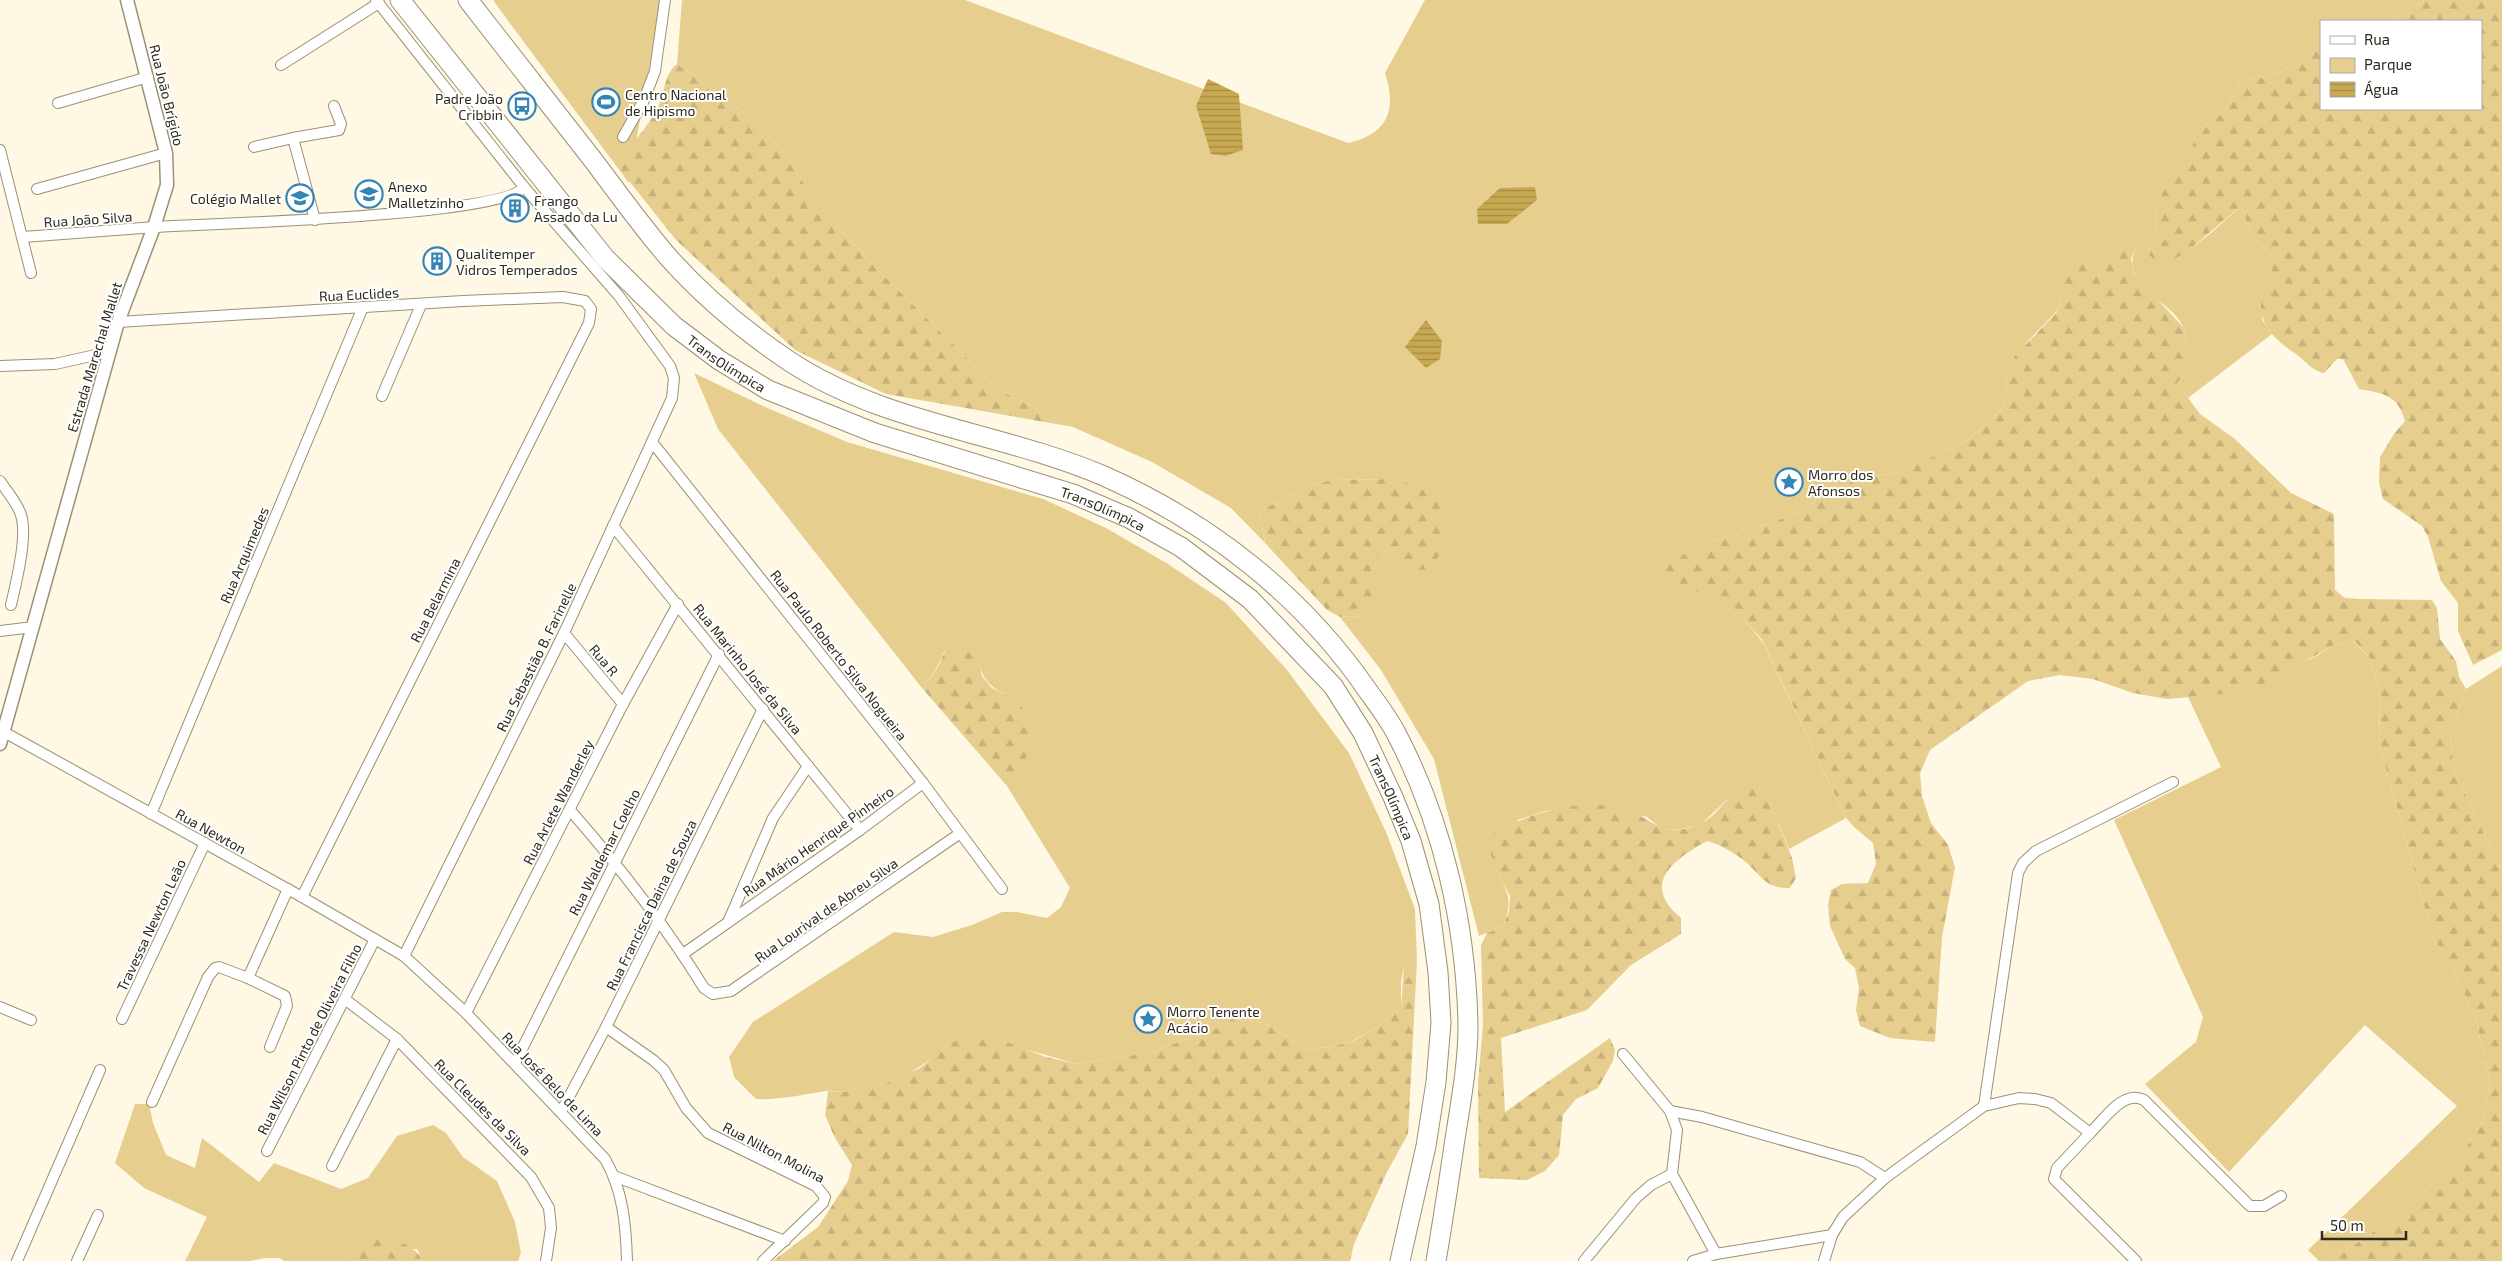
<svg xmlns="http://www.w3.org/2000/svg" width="2502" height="1261" viewBox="0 0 2502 1261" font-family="'Exo 2',sans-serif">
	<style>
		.green { fill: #e6ce8e }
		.forest { fill: url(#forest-firs) }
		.water { fill: url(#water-rules) }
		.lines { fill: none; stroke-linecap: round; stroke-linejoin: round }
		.minor-casing { stroke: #9b9174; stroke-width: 12 }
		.tertiary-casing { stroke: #9b9174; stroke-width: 15 }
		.motorway-casing { stroke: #9b9174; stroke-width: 21 }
		.minor { stroke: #fff; stroke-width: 10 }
		.tertiary { stroke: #fff; stroke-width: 12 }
		.motorway { stroke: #fff; stroke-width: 19 }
		.labels { text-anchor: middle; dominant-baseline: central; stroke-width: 4; stroke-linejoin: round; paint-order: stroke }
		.poi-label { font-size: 14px; fill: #2e2a1e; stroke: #fff; text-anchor: start }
		.street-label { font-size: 14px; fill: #2e2a1e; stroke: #fff }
	</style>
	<defs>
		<pattern id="forest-firs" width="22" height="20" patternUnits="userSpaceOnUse" patternTransform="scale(1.25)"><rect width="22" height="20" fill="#e6ce8e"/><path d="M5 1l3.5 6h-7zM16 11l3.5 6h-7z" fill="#c6b17a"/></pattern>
		<pattern id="water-rules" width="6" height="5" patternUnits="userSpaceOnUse" patternTransform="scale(1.25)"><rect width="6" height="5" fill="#c8a951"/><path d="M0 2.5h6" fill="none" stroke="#a38a43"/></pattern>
	</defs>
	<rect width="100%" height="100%" fill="#fef8e5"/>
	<g class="green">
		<polygon points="493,0 661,0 629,183 509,22"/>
		<path d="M682,0H965L1348,143C1388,134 1397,110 1385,73L1425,0H2424L2389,21H2321V48C2305,56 2291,67 2275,74C2263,80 2252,76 2240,81L2226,109L2206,126L2156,206L2157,240L2147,253L2189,250L2211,233L2241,206L2252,237L2271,253L2274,269L2262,298V320L2272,334L2188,398L2177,383L2189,368C2187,356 2188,341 2184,329C2174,300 2120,289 2135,250L2132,243L2087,267L2057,290L2061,301L2057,311L2027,342L2006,374L2007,396L2001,411L1968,440L1900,472L1863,478L1821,496L1799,513L1739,534L1708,542L1665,582L1674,590L1695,589L1724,598L1742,616L1763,643L1846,818L1789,849L1770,803L1727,800L1700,825L1676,830L1662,829L1647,817L1595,805L1545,811L1518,820L1498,874C1510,896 1512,902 1503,926L1479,936L1434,759L1381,670L1340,617L1360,616L1372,572L1381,552L1399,546L1389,479L1331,480L1310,486L1259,511L1265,543L1231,508L1152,462L1073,427L999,390L877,269L815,201L786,155L756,121L677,64Z"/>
		<path d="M694,373L765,407L847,442L1043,499L1106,528L1168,564L1226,603L1287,670L1349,753L1386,832L1415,909L1417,961L1404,966L1401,982V1008L1377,1027L1352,1041L1330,1047L1307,1049L1264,1023L1232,1019L1218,1028L1148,1053L1077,1064L1018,1047L951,1043C921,1068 889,1090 848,1092C840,1092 833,1090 825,1091C801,1095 780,1100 756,1099L734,1077L729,1057L753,1022L894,932L933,937L972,925L1002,912H1017L1047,918L1061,907L1070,888L1007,786L1025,760L1014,699C992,688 985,684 977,660L944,652L935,671L922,688L718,429Z"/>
		<polygon points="2354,642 2370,658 2379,690 2380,747 2433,937 2453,969 2476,1020 2490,1083 2482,1121 2457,1163 2389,1221 2331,1261 2319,1261 2308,1250 2457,1106 2365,1025 2229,1172 2145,1084 2196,1042 2203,1017 2114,820 2221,767 2188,697 2225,694 2313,658 2334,645"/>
		<polygon points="2502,666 2502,871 2454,771 2450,734 2466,689"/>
		<polygon points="135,1104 149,1104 153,1123 166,1155 195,1168 202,1138 259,1182 274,1163 341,1189 368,1178 397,1136 433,1125 446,1133 463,1157 497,1181 515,1222 521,1253 518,1261 423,1261 417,1249 355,1248 344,1261 284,1261 280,1258 265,1258 250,1261 185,1261 207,1217 144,1188 115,1163"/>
	</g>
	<g class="forest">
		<path d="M2424,0H2502V650L2473,665L2458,631V603L2441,581L2428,537L2422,526L2383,499L2379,483L2380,457L2394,434L2405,421C2398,395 2383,393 2359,389L2343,359H2337L2324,373C2312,371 2306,361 2296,354C2277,341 2256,324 2262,298C2267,276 2275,278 2271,253L2252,237L2241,206L2189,250L2171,261H2156L2147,253L2157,240L2156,206L2173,173L2206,126L2226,109L2240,81C2252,76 2263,80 2275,74C2291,67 2305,56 2321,48V109H2481V21H2389Z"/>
		<path d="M677,64L756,121L786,155L815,201L877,269L999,390L1073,427L886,394L795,350L676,240L614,162C631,145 647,129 658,107C665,93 664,74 677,64Z"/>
		<path d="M2132,243L2135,250L2131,259L2134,274L2184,328L2188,349L2189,368L2177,383L2200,414L2235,439L2291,493L2334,514L2335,590L2345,598L2360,599L2432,600L2437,608L2440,639L2456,661L2459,677L2466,689L2450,734L2454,771L2502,871V1261H2331L2389,1221L2457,1163L2482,1121L2490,1083L2476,1020L2453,969L2433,937L2380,747L2379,690L2370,658L2355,642L2334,645L2267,683L2225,694L2167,699L2133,693L2093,679L2060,675L2028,681L1930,750L1920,773L1922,796L1931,823L1948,845L1955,867L1942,937L1935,1042L1890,1038L1860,1026L1856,1010L1859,988L1855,968L1845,959L1830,926L1828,905L1831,890L1842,884L1868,883L1876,864L1873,843L1854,827L1846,818L1762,640C1734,606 1722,589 1674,590L1665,582L1664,565L1708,542L1739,534L1799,513L1821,496L1844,485L1863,478L1900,472L1968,440L2001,411L2007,396L2006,374L2015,356L2057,312L2061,301L2057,290L2059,276C2068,267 2075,261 2087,267Z"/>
		<polygon points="1389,479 1416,485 1437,501 1444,518 1444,549 1429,569 1408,571 1399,546 1381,552 1372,572 1379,596 1360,616 1340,617 1327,610 1265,543 1259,511 1310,486 1331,480"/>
		<path d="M962,647L977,660L982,676L992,688L1014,699L1023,709L1032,725L1035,738L1025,760L1007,786L922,688C926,682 931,677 935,672C945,656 940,648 962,647Z"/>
		<path d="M1754,786L1770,803L1792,858L1796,878L1790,888C1764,889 1760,873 1742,859C1730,850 1720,845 1707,841C1673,860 1640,884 1681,918V934L1631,965L1587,1010L1501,1038L1505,1112L1610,1038L1615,1050L1613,1061L1598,1088L1576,1099L1563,1115L1559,1155L1545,1171L1527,1180L1479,1178L1478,1083L1483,1025L1481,945L1487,933L1503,926L1509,911L1510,896L1498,874L1491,854L1494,833C1533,811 1586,796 1630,811C1647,817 1660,832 1678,830C1684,829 1694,827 1700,824C1722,814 1727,789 1754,786Z"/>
		<polygon points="1417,961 1408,1134 1387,1172 1354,1244 1350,1261 773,1261 818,1227 848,1181 852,1165 835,1138 825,1115 828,1091 848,1092 883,1085 920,1068 951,1043 971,1035 988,1035 1046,1057 1077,1064 1148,1053 1218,1028 1232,1019 1264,1023 1307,1049 1330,1047 1353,1041 1377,1027 1401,1008 1404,966"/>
		<path d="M370,1239C392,1241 412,1240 423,1261H344L355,1248Z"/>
	</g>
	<g class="water">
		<polygon points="1208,79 1239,94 1243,150 1225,156 1211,154 1196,106"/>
		<polygon points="1535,187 1537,200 1507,224 1478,224 1477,209 1500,188"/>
		<polygon points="1426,320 1442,341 1440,359 1426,368 1405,347"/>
	</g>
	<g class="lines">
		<g class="minor-casing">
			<g id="minor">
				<polyline points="376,0 524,187 619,296 670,366 674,378 672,398 564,633 404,956"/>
				<polyline points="281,65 379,3"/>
				<polyline points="58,103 148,77"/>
				<polyline points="623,137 644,100 655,71 665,0"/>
				<polyline points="293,138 339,130 341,124 334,106"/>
				<polyline points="254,147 293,138 315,220"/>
				<polyline points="0,150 31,273"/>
				<polyline points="37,189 166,153"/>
				<path d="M23,237C67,234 111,230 155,227C205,224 505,216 524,187"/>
				<polyline points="118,322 463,301 563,297 585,301 591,309 589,323 302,897"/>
				<polyline points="0,366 55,364 109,352"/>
				<polyline points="382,396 421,305"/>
				<polyline points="652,442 923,783 1002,889"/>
				<path d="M0,481C7,492 17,502 21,515C28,536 16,583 11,605"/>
				<polyline points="613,526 860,830"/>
				<polyline points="0,631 33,627"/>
				<polyline points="564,633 623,704"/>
				<path d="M4,732L302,897L404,956L466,1013L605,1159C623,1190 626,1225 627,1261"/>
				<path d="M570,810C619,866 665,925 704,988L713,994L731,991L738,986L959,834"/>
				<polyline points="151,814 363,307"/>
				<polyline points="729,920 773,818 808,766"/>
				<polyline points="683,954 860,830 923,783"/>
				<polyline points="248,978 288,889"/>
				<polyline points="346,1000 397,1039 531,1177 549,1208 551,1228 546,1261"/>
				<polyline points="0,1007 31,1020"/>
				<polyline points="466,1013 623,704 678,604"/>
				<polyline points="122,1019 205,843"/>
				<polyline points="606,1027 653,1060 664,1070 686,1108 708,1133 816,1186 825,1197 823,1203 763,1261"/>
				<polyline points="1623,1054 1670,1111 1677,1130 1672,1174 1716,1254"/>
				<polyline points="515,1063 719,654"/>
				<polyline points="152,1102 208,977 215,968 219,967 248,978 285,996 287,1006 270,1047"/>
				<polyline points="1984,1106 2018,873 2023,863 2036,851 2173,782"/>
				<polyline points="1670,1111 1702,1117 1860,1162 1885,1178"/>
				<polyline points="561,1112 606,1027 763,709"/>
				<polyline points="2090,1133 2057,1168 2054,1179 2136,1261"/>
				<polyline points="267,1151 375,939"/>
				<polyline points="332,1166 397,1039"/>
				<polyline points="614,1176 785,1241"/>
				<polyline points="17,1261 100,1070"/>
				<polyline points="77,1261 98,1215"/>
				<polyline points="1584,1261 1636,1198 1651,1185 1672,1174"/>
				<polyline points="1693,1261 1716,1254 1832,1235"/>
				<path d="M1824,1261L1832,1235L1843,1217L1885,1178L1984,1106L2019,1098L2035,1099L2051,1103L2090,1133C2104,1120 2123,1089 2144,1100L2250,1206H2264L2281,1196"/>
			</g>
		</g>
		<g class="tertiary-casing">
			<polyline id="tertiary" points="0,744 118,322 154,227 167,185 166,153 127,0"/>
		</g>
		<g class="motorway-casing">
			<g id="motorway">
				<path id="s1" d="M400,0L605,258L674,326L719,360L768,390L875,433L1073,494L1129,518L1181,547L1250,599L1333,686L1363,733L1393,797L1411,841L1429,904L1438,972L1441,1023L1436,1082L1426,1146L1400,1261"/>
				<path d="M468,0C510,53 551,107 593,160C618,193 642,227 669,258C704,297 746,332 789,361C884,424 1001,432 1104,476C1210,523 1302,595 1368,691C1378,705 1389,719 1397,735C1443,823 1466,925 1468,1025C1468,1063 1461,1101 1455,1139C1449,1180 1443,1220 1436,1261"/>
			</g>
		</g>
		<use href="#minor" class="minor"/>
		<use href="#tertiary" class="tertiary"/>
		<use href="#motorway" class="motorway"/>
	</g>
	<defs>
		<g id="stadium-ring" transform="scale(1.4375)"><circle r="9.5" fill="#fff" stroke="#3584b6" stroke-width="1.5"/><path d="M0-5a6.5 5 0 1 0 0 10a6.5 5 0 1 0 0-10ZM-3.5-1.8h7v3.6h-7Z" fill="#3584b6"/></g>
		<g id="bus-ring" transform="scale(1.4375)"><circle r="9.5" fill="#fff" stroke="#3584b6" stroke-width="1.5"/><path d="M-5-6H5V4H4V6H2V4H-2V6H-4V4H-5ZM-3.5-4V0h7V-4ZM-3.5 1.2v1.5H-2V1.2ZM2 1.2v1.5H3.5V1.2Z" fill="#3584b6"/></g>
		<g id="school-ring" transform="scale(1.4375)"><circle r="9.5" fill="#fff" stroke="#3584b6" stroke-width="1.5"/><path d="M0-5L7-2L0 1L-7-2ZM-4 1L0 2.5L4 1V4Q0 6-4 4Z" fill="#3584b6"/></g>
		<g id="building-ring" transform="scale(1.4375)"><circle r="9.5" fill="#fff" stroke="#3584b6" stroke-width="1.5"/><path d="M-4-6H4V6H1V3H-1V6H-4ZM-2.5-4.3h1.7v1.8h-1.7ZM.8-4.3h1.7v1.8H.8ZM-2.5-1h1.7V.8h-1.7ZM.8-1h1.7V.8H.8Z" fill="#3584b6"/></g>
		<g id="sight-ring" transform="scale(1.4375)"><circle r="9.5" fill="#fff" stroke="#3584b6" stroke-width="1.5"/><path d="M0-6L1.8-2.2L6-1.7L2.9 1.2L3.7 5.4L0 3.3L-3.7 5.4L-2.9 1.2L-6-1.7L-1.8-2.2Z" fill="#3584b6"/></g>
	</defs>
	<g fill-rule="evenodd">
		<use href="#stadium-ring" x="606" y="102"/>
		<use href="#bus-ring" x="522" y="106"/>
		<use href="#school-ring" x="369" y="194"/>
		<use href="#school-ring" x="300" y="198"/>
		<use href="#building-ring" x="515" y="208"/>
		<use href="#building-ring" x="437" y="261"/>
		<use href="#sight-ring" x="1789" y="482"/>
		<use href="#sight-ring" x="1148" y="1019"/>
	</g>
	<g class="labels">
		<g class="poi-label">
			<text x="625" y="94">Centro Nacional<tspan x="625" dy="16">de Hipismo</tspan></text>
			<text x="503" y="98" text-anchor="end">Padre João<tspan x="503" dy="16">Cribbin</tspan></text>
			<text x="388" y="186">Anexo<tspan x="388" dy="16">Malletzinho</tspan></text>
			<text x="281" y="198" text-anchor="end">Colégio Mallet</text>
			<text x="534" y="200">Frango<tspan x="534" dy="16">Assado da Lu</tspan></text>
			<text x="456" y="253">Qualitemper<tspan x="456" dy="16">Vidros Temperados</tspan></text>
			<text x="1808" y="474">Morro dos<tspan x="1808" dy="16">Afonsos</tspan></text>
			<text x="1167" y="1011">Morro Tenente<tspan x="1167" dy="16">Acácio</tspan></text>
		</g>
		<g class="street-label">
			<text transform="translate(167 95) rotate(76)">Rua João Brígido</text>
			<text transform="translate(88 219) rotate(-4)">Rua João Silva</text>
			<text transform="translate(359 294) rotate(-3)">Rua Euclides</text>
			<text transform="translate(94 357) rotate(-73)">Estrada Marechal Mallet</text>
			<text stroke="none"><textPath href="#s1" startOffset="491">TransOlímpica</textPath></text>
			<text stroke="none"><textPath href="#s1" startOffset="896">TransOlímpica</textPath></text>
			<text transform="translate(244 555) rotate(-67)">Rua Arquimedes</text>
			<text transform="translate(435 600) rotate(-63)">Rua Belarmina</text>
			<text transform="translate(839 655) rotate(52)">Rua Paulo Roberto Silva Nogueira</text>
			<text transform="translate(536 657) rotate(-64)">Rua Sebastião B. Farinelle</text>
			<text transform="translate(604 660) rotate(50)">Rua R</text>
			<text transform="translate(748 669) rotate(51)">Rua Marinho José da Silva</text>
			<text stroke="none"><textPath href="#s1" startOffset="1316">TransOlímpica</textPath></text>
			<text transform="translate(558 802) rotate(-63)">Rua Arlete Wanderley</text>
			<text transform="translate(211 831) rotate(29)">Rua Newton</text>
			<text transform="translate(818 841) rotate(-35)">Rua Mário Henrique Pinheiro</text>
			<text transform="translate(604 852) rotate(-63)">Rua Waldemar Coelho</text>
			<text transform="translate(651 905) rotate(-64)">Rua Francisca Daina de Souza</text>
			<text transform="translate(826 910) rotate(-35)">Rua Lourival de Abreu Silva</text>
			<text transform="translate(151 925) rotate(-65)">Travessa Newton Leão</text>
			<text transform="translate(309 1039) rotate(-63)">Rua Wilson Pinto de Oliveira Filho</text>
			<text transform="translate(553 1084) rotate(46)">Rua José Belo de Lima</text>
			<text transform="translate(483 1107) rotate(45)">Rua Cleudes da Silva</text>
			<text transform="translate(774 1152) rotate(28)">Rua Nilton Molina</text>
		</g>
	</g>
	<rect x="2320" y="20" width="162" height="90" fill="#ffffff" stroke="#abaaa5"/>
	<rect x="2330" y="36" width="25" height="8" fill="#ffffff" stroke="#abaaa5"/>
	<text x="2364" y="45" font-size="15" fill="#2e2a1e">Rua</text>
	<rect x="2330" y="58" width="25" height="15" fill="#e6ce8e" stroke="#abaaa5"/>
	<text x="2364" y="70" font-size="15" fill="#2e2a1e">Parque</text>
	<rect x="2330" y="82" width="25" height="15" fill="url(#water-rules)" stroke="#abaaa5"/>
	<text x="2364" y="95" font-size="15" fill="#2e2a1e">Água</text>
	<path d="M2322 1231v8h84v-8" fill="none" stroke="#2e2a1e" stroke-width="2.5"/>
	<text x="2330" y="1231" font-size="15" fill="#2e2a1e" stroke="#ffffff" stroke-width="4" paint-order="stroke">50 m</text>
</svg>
